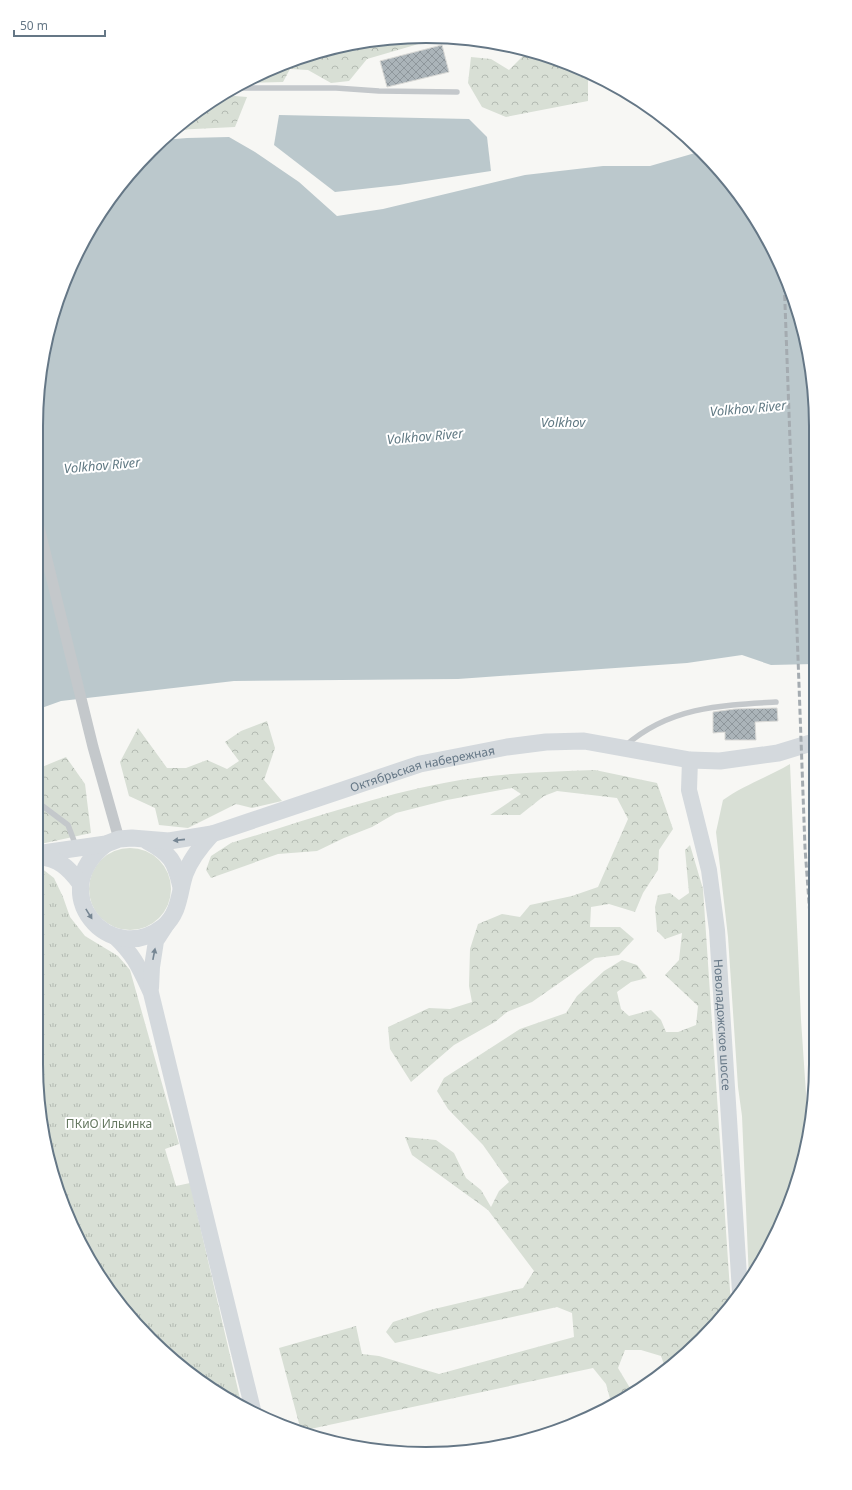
<svg xmlns="http://www.w3.org/2000/svg" width="852" height="1490" viewBox="0 0 852 1490" font-family="'Noto Sans',sans-serif">
	<style>
		.grass { fill: #d8dfd5 }
		.forest { fill: url(#forest-crowns) }
		.park { fill: url(#park-tufts) }
		.water { fill: #bbc8cc }
		.building { fill: url(#building-cross-hatch); stroke: #d9d9d6 }
		.lines { fill: none; stroke-linecap: round; stroke-linejoin: round }
		.lane { stroke: #c4c8cb; stroke-width: 5.5 }
		.street { stroke: #c4c8cb; stroke-width: 11 }
		.secondary { stroke: #d4d9dd; stroke-width: 16 }
		.primary { stroke: #d4d9dd; stroke-width: 17 }
		.rail { stroke: #a4abb0; stroke-width: 3; stroke-dasharray: 6 3; stroke-linecap: butt }
		.oneway { fill: #768693 }
		.labels { text-anchor: middle; dominant-baseline: central; stroke-width: 4; stroke-linejoin: round; paint-order: stroke }
		.street-label { font-size: 12px; fill: #657786; stroke: #fff }
		.park-label { font-size: 12px; fill: #657860; stroke: #fff }
		.water-label { font-size: 13px; font-style: italic; fill: #607983; stroke: #fff }
		.rim { fill: none; stroke: #657786; stroke-width: 2 }
	</style>
	<defs>
		<pattern id="forest-crowns" width="20" height="18" patternUnits="userSpaceOnUse"><rect width="20" height="18" fill="#d8dfd5"/><path d="M2 6a3 3 0 1 1 6 0M12 15a3 3 0 1 1 6 0" fill="none" stroke="#b3bab2"/></pattern>
		<pattern id="park-tufts" width="24" height="20" patternUnits="userSpaceOnUse"><rect width="24" height="20" fill="#d8dfd5"/><path d="M3 7l-1-3M5 7V3M7 7l1-3M15 17l-1-3M17 17v-4M19 17l1-3" fill="none" stroke="#b3bab2"/></pattern>
		<pattern id="building-cross-hatch" width="8" height="8" patternUnits="userSpaceOnUse"><rect width="8" height="8" fill="#abb4b9"/><path d="M0 0l8 8M0 8l8-8" fill="none" stroke="#8f979c"/></pattern>
	</defs>
	<rect width="100%" height="100%" fill="#f7f7f4"/>
	<g class="grass">
		<path d="M790,764L801,1020L808,1123L795,1189L764,1259L749,1279L742,1116L738,1087L728,937L716,832L723,800C744,785 768,777 790,764Z"/>
		<circle cx="130" cy="889" r="41"/>
	</g>
	<g class="forest">
		<polygon points="401,37 439,38 367,59 349,81 331,83 308,70 290,69 283,82 244,83 254,76 325,49"/>
		<polygon points="528,51 552,57 588,73 588,101 506,117 482,107 468,83 471,57 491,59 509,70"/>
		<polygon points="223,95 247,97 235,127 174,130 189,116"/>
		<polygon points="267,721 275,748 264,780 282,801 252,808 236,804 188,828 159,825 155,808 129,796 120,762 138,728 167,768 186,768 207,760 227,769 239,761 225,742 241,731"/>
		<polygon points="66,757 85,784 91,833 36,845 36,776 42,767"/>
		<path d="M595,770L657,783L673,829L659,850L658,870L643,893L635,912L609,904L591,907L590,927H620L634,939L619,955L595,958L532,1002L507,1012L495,1022L454,1045L411,1082L390,1049L388,1027L429,1008L450,1009L472,1002L469,986L470,949L478,924L502,914L520,917L530,905L572,896L598,887L628,819L617,798L557,791L544,796L520,815H490L521,794L512,788L447,800L396,813L372,827L344,838L317,851L278,854L211,878L206,870L211,856L231,843C301,822 371,797 444,783C493,773 545,772 595,770Z"/>
		<path d="M690,845L703,889L731,1305C713,1330 691,1352 666,1370L661,1356L641,1350H625L618,1368L633,1393L612,1406L606,1384L593,1368L301,1431L279,1348L356,1326L362,1354L379,1356L439,1374L574,1337L572,1313L557,1307L395,1343L386,1332L393,1322L430,1310L523,1288L534,1271L488,1210L412,1155L405,1137L436,1140L454,1153L466,1178L481,1190L491,1207L499,1191L509,1182L483,1145L448,1109L437,1091L444,1078L520,1029L566,1013L577,996L604,971L622,960L637,965L647,978L631,982L617,992L621,1009L629,1016L651,1010L661,1020L666,1032H678L696,1025L698,1006L665,975L679,960L682,933L665,939L657,931L655,907L658,895L670,893L679,900L689,893L685,850Z"/>
	</g>
	<polygon class="park" points="36,864 54,878 63,897 70,917 85,936 118,956 130,970 179,1144 165,1149 176,1186 190,1183 242,1407 209,1388 150,1340 116,1301 76,1237 57,1189 36,1064"/>
	<g class="water">
		<polygon points="279,115 469,119 487,137 491,171 399,185 335,192 274,145"/>
		<polygon points="229,137 255,152 299,182 337,216 383,209 525,175 603,166 650,166 702,151 750,210 795,300 813,375 814,664 771,665 742,655 687,663 458,679 234,681 61,701 36,710 37,401 57,301 88,231 133,169 163,140 187,138"/>
	</g>
	<g class="building">
		<polygon points="442,45 449,72 387,87 380,61"/>
		<polygon points="777,708 778,721 755,722 756,740 725,740 725,732 713,733 713,712 735,709"/>
	</g>
	<g class="lines">
		<g class="lane">
			<polyline points="234,88 336,88 379,91 457,92"/>
			<path d="M625,746C669,707 721,705 776,702"/>
			<polyline points="36,801 68,825 76,846"/>
		</g>
		<polyline class="street" points="37,519 93,747 119,839"/>
		<g class="secondary">
			<path id="s1" d="M690,760L689,790L709,870L717,930L740,1292"/>
			<path d="M114,936C135,956 139,967 151,993L254,1414"/>
			<polyline points="151,988 152,967 156,941 169,921"/>
		</g>
		<g class="primary">
			<path d="M147,841C171,854 175,861 181,887"/>
			<path d="M106,844C43,893 110,968 163,927C180,913 179,892 185,874C191,858 201,846 212,834"/>
			<path id="s2" d="M36,854L106,844L119,839L132,838L169,841L212,834L420,764L507,747L546,742L584,741L690,760L720,761L778,753L814,742"/>
			<path d="M38,856C60,860 67,866 80,883"/>
		</g>
		<polyline class="rail" points="784,277 805,848 815,984"/>
	</g>
	<defs><path id="oneway-solid" d="M-6-.8H1V-3.2L6.5 0L1 3.2V.8H-6Z"/></defs>
	<g class="oneway">
		<use href="#oneway-solid" transform="translate(179 840) rotate(174)"/>
		<use href="#oneway-solid" transform="translate(89 914) rotate(58)"/>
		<use href="#oneway-solid" transform="translate(154 954) rotate(-79)"/>
	</g>
	<g class="labels">
		<g class="street-label">
			<text stroke="none"><textPath href="#s2" startOffset="399">Октябрьская набережная</textPath></text>
			<text stroke="none"><textPath href="#s1" startOffset="268">Новоладожское шоссе</textPath></text>
		</g>
		<g class="park-label">
			<text x="109" y="1123">ПКиО Ильинка</text>
		</g>
		<g class="water-label">
			<text transform="translate(748 408) rotate(-5)">Volkhov River</text>
			<text x="563" y="422">Volkhov</text>
			<text transform="translate(425 436) rotate(-5)">Volkhov River</text>
			<text transform="translate(102 465) rotate(-5)">Volkhov River</text>
		</g>
	</g>
	<path d="M0 0H852V1490H0ZM426 43H426A383 383 0 0 1 809 426V1064A383 383 0 0 1 426 1447H426A383 383 0 0 1 43 1064V426A383 383 0 0 1 426 43Z" fill="#fff" fill-rule="evenodd"/>
	<path class="rim" d="M426 43H426A383 383 0 0 1 809 426V1064A383 383 0 0 1 426 1447H426A383 383 0 0 1 43 1064V426A383 383 0 0 1 426 43Z"/>
	<path d="M14 30v6h91v-6" fill="none" stroke="#657786" stroke-width="2"/>
	<text x="20" y="30" font-size="12" fill="#657786" stroke="#ffffff" stroke-width="3" paint-order="stroke">50 m</text>
</svg>
